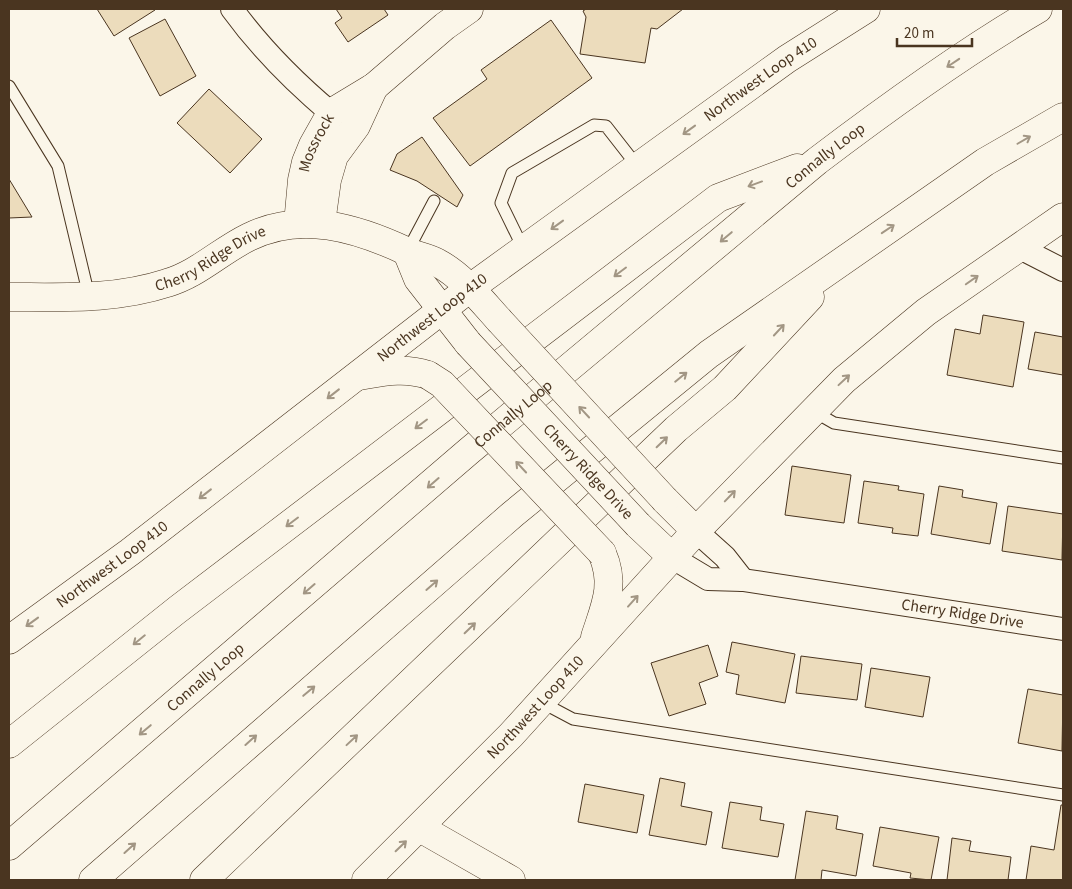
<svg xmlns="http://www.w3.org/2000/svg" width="1072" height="889" viewBox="0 0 1072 889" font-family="'Source Sans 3',sans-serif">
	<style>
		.building { fill: #ecdcbc; stroke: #4a3520 }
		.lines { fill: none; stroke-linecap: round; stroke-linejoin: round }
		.lane-casing { stroke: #4a3520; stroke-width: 13 }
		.street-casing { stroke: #4a3520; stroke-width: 24 }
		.secondary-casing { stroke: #4a3520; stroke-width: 29 }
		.highway-casing { stroke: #4a3520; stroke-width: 29 }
		.lane { stroke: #fbf6e9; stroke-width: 11 }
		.street { stroke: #fbf6e9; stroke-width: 22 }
		.secondary { stroke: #fbf6e9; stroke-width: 28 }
		.highway { stroke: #fbf6e9; stroke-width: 28 }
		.secondary-bridge-casing { stroke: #4a3520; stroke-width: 29; stroke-linecap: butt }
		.secondary-bridge { stroke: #fbf6e9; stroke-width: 28 }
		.oneway { stroke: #a29684 }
		.labels { text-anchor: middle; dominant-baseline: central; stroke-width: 4; stroke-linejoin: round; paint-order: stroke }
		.street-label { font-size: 16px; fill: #4a3520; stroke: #fbf6e9 }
	</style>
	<rect width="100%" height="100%" fill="#fbf6e9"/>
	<g class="building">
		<polygon points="97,9 154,9 155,10 114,36"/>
		<polygon points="336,9 384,9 388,15 348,42 335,23 342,18"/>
		<polygon points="586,9 683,9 657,29 651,28 645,63 580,54 586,17 583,11"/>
		<polygon points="165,19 196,76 160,96 129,38"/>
		<polygon points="551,20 592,78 470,166 433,118 487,79 481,70"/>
		<polygon points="209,89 262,139 230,173 177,123"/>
		<polygon points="422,137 463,195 457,207 417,181 390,170 397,154"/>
		<polygon points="9,179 32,217 9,218"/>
		<polygon points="983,315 1024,322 1013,387 947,375 955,329 980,334"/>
		<polygon points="1035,332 1063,337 1063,375 1028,369"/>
		<polygon points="792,466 851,475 844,523 785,515"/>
		<polygon points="864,481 899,486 898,490 924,494 918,536 892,533 893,528 858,523"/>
		<polygon points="939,486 963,490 962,497 997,503 990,544 931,534"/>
		<polygon points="1008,506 1063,514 1062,560 1002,551"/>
		<polygon points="732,642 795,654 785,703 736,694 739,675 726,672"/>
		<polygon points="708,645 718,676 699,683 706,704 669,716 651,663"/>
		<polygon points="801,656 862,664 857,700 796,693"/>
		<polygon points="871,668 930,677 923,717 865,707"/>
		<polygon points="1028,689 1063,695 1062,751 1018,743"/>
		<polygon points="660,778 685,783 681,806 712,812 706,845 649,835"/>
		<polygon points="585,784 644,795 637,833 578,822"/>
		<polygon points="730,802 762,807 760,820 784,824 778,857 722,848"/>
		<polygon points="1061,805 1063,805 1063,880 1026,880 1031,846 1054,850"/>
		<polygon points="806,811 838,816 836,829 863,834 856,876 822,870 821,880 795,880"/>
		<polygon points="880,827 939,837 931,880 910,878 911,873 873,866"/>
		<polygon points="952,838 971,841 969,851 1011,857 1008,880 947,880"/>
	</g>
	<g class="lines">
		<g class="lane-casing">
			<g id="lane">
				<polyline points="9,86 58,166 89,296"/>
				<polyline points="524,250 501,203 512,173 594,125 606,126 638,167"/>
				<polyline points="407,252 434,201"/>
				<polyline points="813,411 834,423 1063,458"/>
				<polyline points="541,702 573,719 1063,795"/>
			</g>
		</g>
		<g class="street-casing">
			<g id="street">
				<path d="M232,9C261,49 293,81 331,113"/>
				<polyline points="1018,247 1063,270"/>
				<polyline points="696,531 725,557 743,580"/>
				<path id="s1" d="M673,558L708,579L743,580L1063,629"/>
			</g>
		</g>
		<g class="secondary-casing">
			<g id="secondary">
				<polyline points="321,223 327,180 334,156 356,126 374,87"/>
				<path id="s2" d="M298,224L302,180L306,162L313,145L331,113L374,87L445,26L469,9"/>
				<polyline points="407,252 418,279 468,343"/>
				<path id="s3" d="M9,297C62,297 115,300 167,283C198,274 220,251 249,237C301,211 357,228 406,251C416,256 428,257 438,263C462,276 481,300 499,320"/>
				<path d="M359,376C383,372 404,367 428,375"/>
				<polyline points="665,500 696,531"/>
				<polyline points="638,525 673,558"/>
				<path d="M595,637C605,606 616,585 602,553"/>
				<path id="s4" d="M9,640L130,552L470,288L787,59L866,9"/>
				<polyline points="420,828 511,880"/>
				<path id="s5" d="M366,880L511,735L696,531L844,380L926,312L1063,217"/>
			</g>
		</g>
		<g class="highway-casing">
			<g id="highway">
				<polyline points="9,744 177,610 718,198 797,168"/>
				<path id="s6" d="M9,846L469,451L817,161C888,107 961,54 1038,9"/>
				<polyline points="93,880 513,514 709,354 985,162 1063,117"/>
				<polyline points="204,880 676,429 725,388 810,297"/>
			</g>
		</g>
		<use href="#lane" class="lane"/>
		<use href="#street" class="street"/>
		<use href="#secondary" class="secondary"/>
		<use href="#highway" class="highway"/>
		<g class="secondary-bridge-casing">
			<g id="secondary-bridge">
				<polyline points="499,320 665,500"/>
				<path id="s7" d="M468,343L638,525"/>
				<polyline points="428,375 442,384 602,553"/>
			</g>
		</g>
		<use href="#secondary-bridge" class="secondary-bridge"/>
	</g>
	<defs><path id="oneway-shaft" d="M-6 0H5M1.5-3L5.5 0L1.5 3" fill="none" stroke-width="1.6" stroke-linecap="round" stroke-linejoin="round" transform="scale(1.25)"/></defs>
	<g class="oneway">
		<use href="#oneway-shaft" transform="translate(953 63) rotate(146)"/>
		<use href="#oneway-shaft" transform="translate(689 130) rotate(144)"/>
		<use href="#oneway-shaft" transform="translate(1024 140) rotate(-30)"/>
		<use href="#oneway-shaft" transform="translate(755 184) rotate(160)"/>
		<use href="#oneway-shaft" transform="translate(557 225) rotate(144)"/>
		<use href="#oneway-shaft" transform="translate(888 229) rotate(-34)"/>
		<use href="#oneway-shaft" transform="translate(726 237) rotate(140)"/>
		<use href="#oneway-shaft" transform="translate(620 272) rotate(143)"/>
		<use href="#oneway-shaft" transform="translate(972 280) rotate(-35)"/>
		<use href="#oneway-shaft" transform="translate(779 330) rotate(-47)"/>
		<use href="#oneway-shaft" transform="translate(681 377) rotate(-39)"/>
		<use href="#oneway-shaft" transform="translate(844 380) rotate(-43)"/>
		<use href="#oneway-shaft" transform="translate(333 394) rotate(142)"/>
		<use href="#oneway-shaft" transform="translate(584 412) rotate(-133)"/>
		<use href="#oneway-shaft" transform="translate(421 424) rotate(143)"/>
		<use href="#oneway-shaft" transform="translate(662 442) rotate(-44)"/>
		<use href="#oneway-shaft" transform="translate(521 467) rotate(-133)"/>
		<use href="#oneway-shaft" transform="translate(433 483) rotate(139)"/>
		<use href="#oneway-shaft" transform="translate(205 494) rotate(142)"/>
		<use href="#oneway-shaft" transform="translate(730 496) rotate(-46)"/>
		<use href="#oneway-shaft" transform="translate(292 522) rotate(143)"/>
		<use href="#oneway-shaft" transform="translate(432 585) rotate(-41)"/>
		<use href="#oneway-shaft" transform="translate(309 589) rotate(139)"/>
		<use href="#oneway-shaft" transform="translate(633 601) rotate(-48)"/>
		<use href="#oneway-shaft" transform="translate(32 622) rotate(144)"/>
		<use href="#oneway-shaft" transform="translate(470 628) rotate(-44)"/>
		<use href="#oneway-shaft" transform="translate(139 640) rotate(141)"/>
		<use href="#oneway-shaft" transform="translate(309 691) rotate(-40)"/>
		<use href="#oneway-shaft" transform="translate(145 730) rotate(140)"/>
		<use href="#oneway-shaft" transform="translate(251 740) rotate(-42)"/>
		<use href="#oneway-shaft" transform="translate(352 740) rotate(-43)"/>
		<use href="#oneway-shaft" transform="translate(401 846) rotate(-44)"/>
		<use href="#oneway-shaft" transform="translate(130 848) rotate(-42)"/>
	</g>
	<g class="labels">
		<g class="street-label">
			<text stroke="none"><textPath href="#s4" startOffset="938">Northwest Loop 410</textPath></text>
			<text stroke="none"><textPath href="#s2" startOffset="84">Mossrock</textPath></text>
			<text stroke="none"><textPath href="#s6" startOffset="1069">Connally Loop</textPath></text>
			<text stroke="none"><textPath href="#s3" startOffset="209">Cherry Ridge Drive</textPath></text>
			<text stroke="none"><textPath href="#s4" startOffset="532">Northwest Loop 410</textPath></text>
			<text stroke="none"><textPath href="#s6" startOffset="664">Connally Loop</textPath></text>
			<text stroke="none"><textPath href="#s7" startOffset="176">Cherry Ridge Drive</textPath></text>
			<text stroke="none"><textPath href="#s4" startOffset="128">Northwest Loop 410</textPath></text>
			<text stroke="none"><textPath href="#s1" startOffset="298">Cherry Ridge Drive</textPath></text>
			<text stroke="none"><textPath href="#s6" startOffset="259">Connally Loop</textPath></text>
			<text stroke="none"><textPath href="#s5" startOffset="242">Northwest Loop 410</textPath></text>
		</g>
	</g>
	<rect width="1072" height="889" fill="none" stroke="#4a3520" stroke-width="20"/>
	<path d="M897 38v8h75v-8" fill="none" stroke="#4a3520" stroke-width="2.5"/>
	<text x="904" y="38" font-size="15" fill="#4a3520" stroke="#fbf6e9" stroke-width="4" paint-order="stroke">20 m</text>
</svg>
